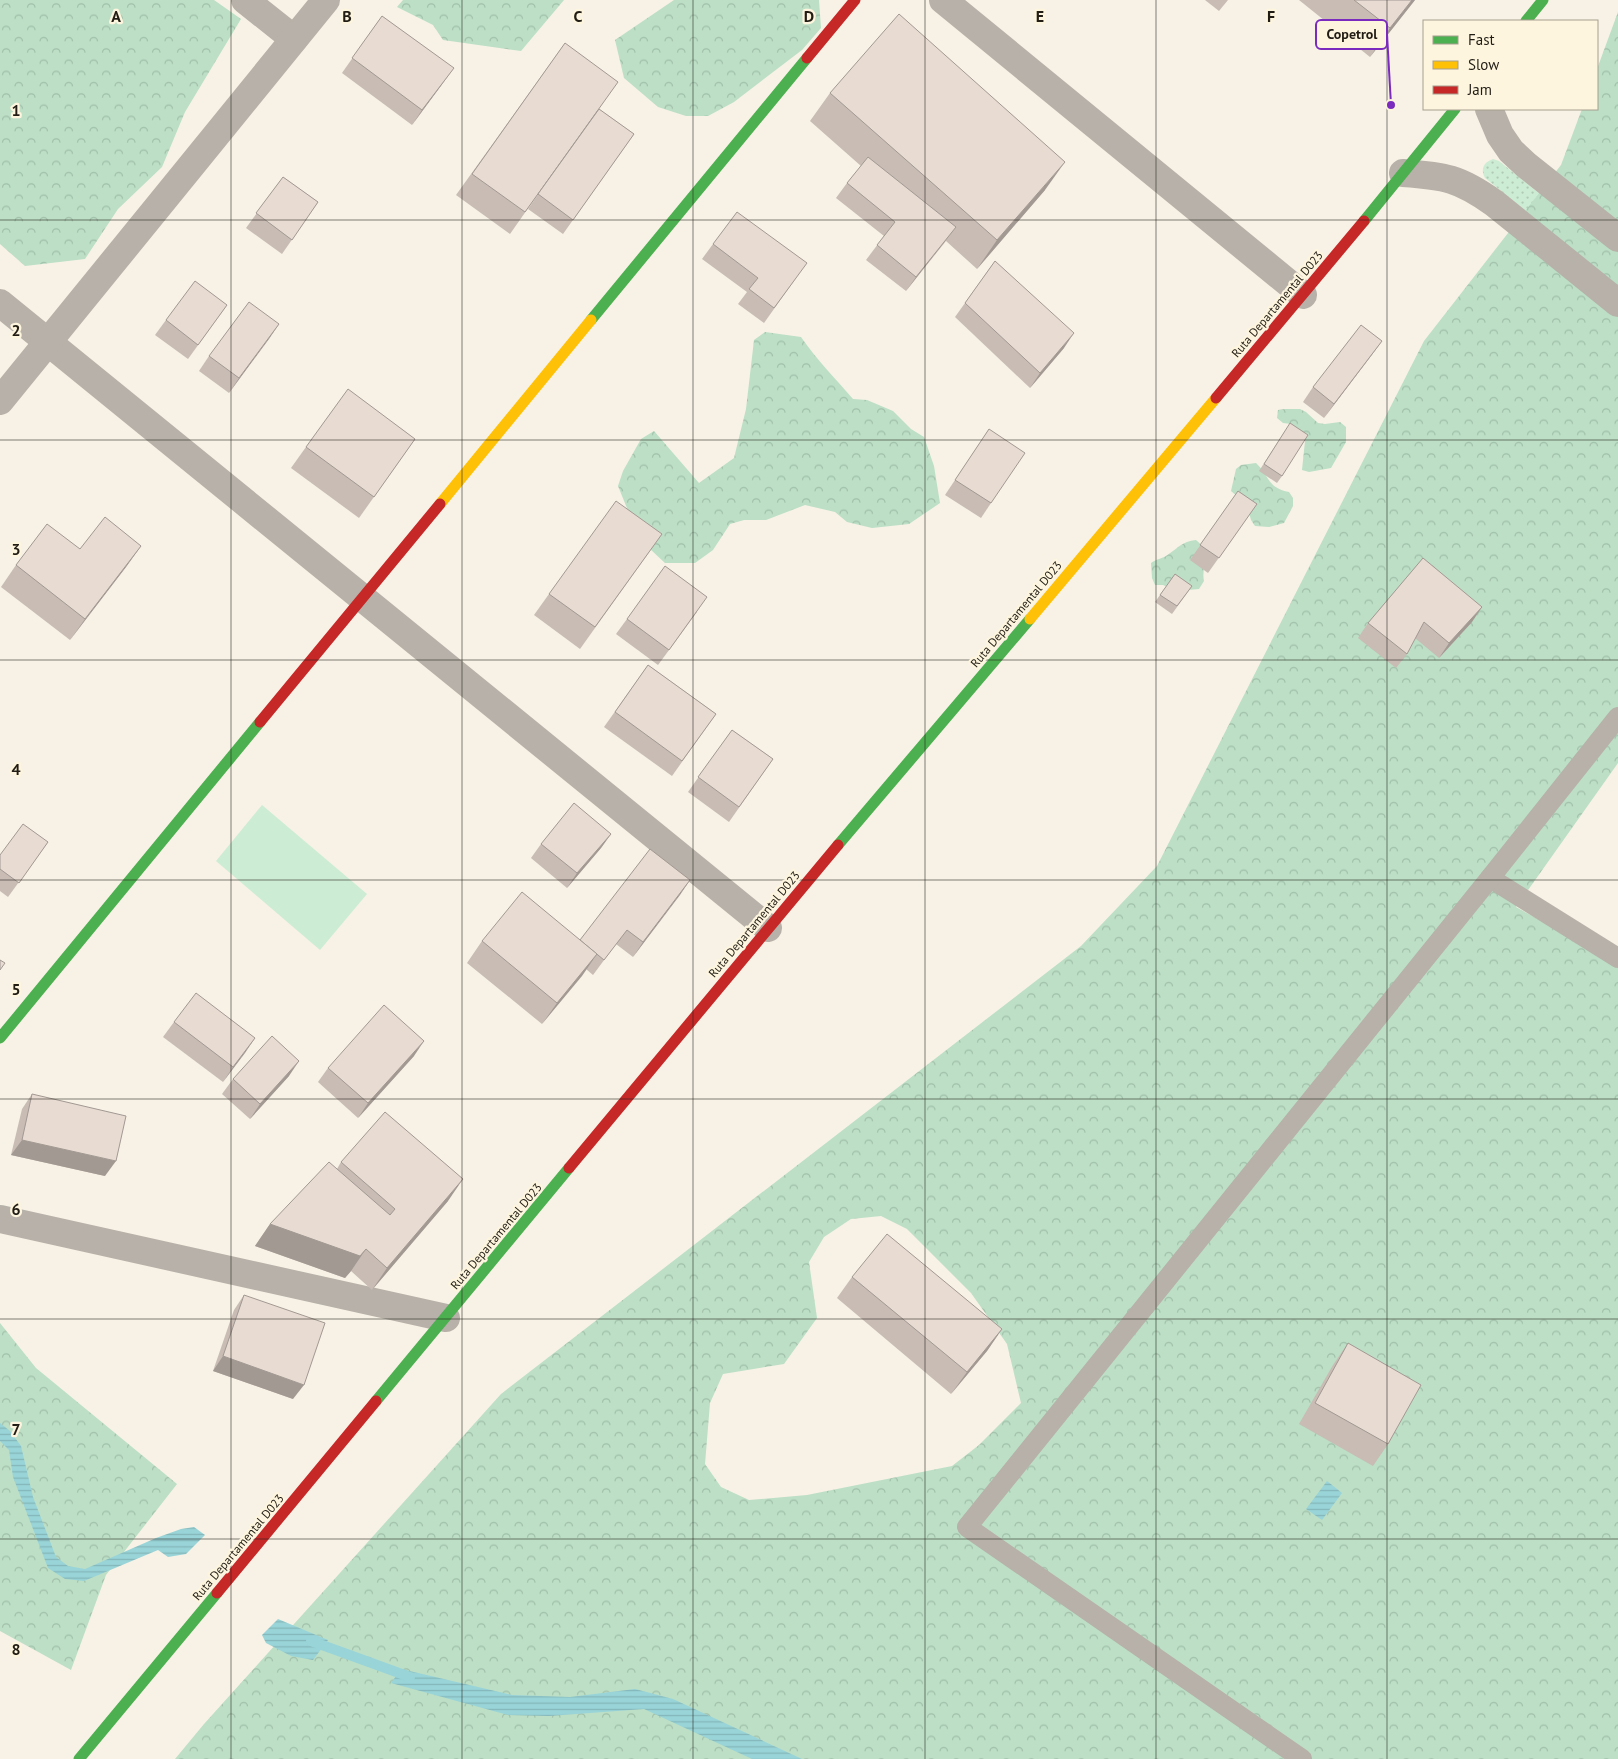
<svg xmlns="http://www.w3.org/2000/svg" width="1618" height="1759" viewBox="0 0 1618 1759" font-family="'PT Sans',sans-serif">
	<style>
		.grass { fill: url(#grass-dots) }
		.forest { fill: url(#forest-crowns); fill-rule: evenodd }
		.pitch { fill: #cdecd4 }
		.water { fill: url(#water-rules) }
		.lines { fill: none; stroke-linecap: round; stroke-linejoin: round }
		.stream { stroke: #99d4d9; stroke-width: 10 }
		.lane { stroke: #b7b1a9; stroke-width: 20 }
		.street { stroke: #b7b1a9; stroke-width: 28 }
		.fast { stroke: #4caf50; stroke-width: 11 }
		.slow { stroke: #ffc107; stroke-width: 11 }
		.jam { stroke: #c62828; stroke-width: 11 }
		.wall { fill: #c8bcb5 }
		.shaded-wall { fill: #a29993 }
		.building { fill: #e8dbd2; stroke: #a29993 }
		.grid { fill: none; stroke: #211d15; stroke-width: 1; stroke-opacity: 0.55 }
		.labels { text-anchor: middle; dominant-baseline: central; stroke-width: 4.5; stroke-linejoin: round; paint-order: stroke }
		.street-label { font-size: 12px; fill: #211d15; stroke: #fef5de }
		.grid-label { font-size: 16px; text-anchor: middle; font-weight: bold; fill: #211d15; stroke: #fef5de; stroke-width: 4.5; stroke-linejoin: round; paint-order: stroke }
		.leader { fill: none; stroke: #7b2cbf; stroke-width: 2 }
		.callout-dot { fill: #7b2cbf; stroke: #fef5de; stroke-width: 2 }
		.callout { fill: #fef5de; stroke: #7b2cbf; stroke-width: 2 }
		.callout-label { font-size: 14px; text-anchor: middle; font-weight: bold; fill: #211d15 }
	</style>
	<defs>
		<pattern id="grass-dots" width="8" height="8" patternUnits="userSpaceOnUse" patternTransform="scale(1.25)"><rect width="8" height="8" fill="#cdecd4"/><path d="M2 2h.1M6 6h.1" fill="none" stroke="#b0cab5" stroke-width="1.8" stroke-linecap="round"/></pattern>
		<pattern id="forest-crowns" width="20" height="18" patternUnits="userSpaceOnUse" patternTransform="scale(1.25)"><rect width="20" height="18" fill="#bcdfc6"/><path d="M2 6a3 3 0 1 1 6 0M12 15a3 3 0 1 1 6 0" fill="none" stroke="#a1bfa9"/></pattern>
		<pattern id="water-rules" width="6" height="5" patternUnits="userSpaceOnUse" patternTransform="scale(1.25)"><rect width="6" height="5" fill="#99d4d9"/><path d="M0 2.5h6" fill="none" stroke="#84b6b9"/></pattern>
	</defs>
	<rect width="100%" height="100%" fill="#f7f2e5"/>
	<path class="grass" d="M1493,159L1499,161L1618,257V285L1485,178C1480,169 1484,162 1493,159Z"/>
	<g class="forest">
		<polygon points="0,0 214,0 241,19 185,112 162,167 118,209 85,259 25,266 0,244"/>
		<polygon points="403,0 564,0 521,51 443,40 433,25 397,7"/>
		<polygon points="674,0 819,0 821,28 802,50 734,102 708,116 686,116 658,107 624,78 615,40"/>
		<path d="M1618,12V763L1516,907L1618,963V1759H175L204,1724L501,1394L1081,946L1157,866L1424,341L1561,165L1582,109H1597V69ZM881,1216L907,1229L971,1293L1007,1344L1021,1403L979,1445L952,1466L807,1495L749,1500L721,1487L705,1464L710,1403L723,1374L784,1364L817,1318L809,1262L824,1237L851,1219Z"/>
		<path d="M765,332L801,337C816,359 835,378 853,399L867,400L893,411L911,429L924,437L934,466L940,503L909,524L872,528L847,522L835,512L805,505L766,520H744L730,524L713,550L695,563H665L650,549L633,523L618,486L623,471L641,439L654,431L699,483L734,458L746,409L754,340Z"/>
		<polygon points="1285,409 1300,409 1306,412 1318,423 1325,424 1340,422 1346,427 1346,442 1331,468 1309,472 1302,470 1305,441 1291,424 1283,423 1277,418 1278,410"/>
		<path d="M1256,463C1270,476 1267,488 1289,492L1293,498V506L1284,523L1269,527L1255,526L1251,520L1247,505L1231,491L1236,469L1241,465Z"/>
		<path d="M1196,540C1213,553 1201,565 1204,581L1199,589L1176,591L1163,585H1155L1152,578L1151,563C1156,559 1161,559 1166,556C1177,549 1182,541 1196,540Z"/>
		<polygon points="0,1323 36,1368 177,1484 106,1575 71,1670 0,1631"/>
	</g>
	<polygon class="pitch" points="262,805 367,894 320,950 216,861"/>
	<g class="water">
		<polygon points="0,1423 10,1431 21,1446 33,1497 56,1557 68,1566 85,1569 156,1538 181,1529 194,1527 205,1535 186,1554 168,1557 158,1550 84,1581 65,1579 48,1568 13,1477 9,1450 0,1441"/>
		<polygon points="1327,1481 1342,1493 1322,1520 1306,1509"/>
		<polygon points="278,1619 328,1640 313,1660 291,1656 266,1643 262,1635"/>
		<polygon points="401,1669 512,1695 570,1697 635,1689 673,1699 802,1759 752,1759 644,1709 549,1716 508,1715 391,1683"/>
	</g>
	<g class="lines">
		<polyline class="stream" points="311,1641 410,1677"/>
		<g class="lane">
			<polyline points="1490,878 1618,958"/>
			<polyline points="1302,1759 967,1527 1490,878 1618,717"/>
		</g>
		<g class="street">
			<polyline points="245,0 294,39"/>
			<polyline points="943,0 1303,295"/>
			<polyline points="1489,109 1500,135 1511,151 1526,165 1618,238"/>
			<path d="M1403,173C1445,176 1459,178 1494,203L1618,303"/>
			<polyline points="0,303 768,928"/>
			<polyline points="0,401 326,0"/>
			<polyline points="0,1219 446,1318"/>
		</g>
		<g class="fast">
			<polyline points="1526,21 1543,0"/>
			<polyline points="1364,221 1455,109"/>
			<polyline points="591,320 807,58"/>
			<polyline points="838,845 1030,619"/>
			<polyline points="0,1038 260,722"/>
			<polyline points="376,1401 569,1168"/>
			<polyline points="79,1759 217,1593"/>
		</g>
		<g class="slow">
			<polyline points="440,504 591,320"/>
			<polyline points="1030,619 1216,398"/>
		</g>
		<g class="jam">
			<polyline points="807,58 855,0"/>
			<polyline points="1216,398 1364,221"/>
			<polyline points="260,722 440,504"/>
			<polyline points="569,1168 838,845"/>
			<polyline points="217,1593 376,1401"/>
		</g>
	</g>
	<g class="wall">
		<polygon points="1205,0 1228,0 1219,11"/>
		<polygon points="1299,0 1415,0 1370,57"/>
		<polygon points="382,16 443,83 412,125 342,73"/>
		<polygon points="565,43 599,109 634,134 563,234 528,209 564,157 510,234 456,195"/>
		<polygon points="830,93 1045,190 977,269 946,241 906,291 866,260 884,236 836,198 847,183 861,166 810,121"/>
		<polygon points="283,177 318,202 282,254 246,228"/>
		<polygon points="713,244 796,278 764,323 738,304 747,292 702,259"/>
		<polygon points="995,261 1064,348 1030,388 955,317"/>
		<polygon points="227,305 188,359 155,335 166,320"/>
		<polygon points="279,324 229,393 199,371 209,356"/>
		<polygon points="1382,341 1324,418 1303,402 1313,387"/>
		<polygon points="989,429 991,503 981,518 945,495"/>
		<polygon points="1285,431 1282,476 1277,483 1259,471"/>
		<polygon points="415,439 359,518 291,468 306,447"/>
		<polygon points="1238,491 1257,504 1208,573 1190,560"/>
		<polygon points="662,534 580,649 534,615 549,594"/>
		<polygon points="141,546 126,567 70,640 1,587 16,565 80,549"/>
		<polygon points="1423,558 1472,622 1439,658 1415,638 1407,654 1396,668 1358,638 1368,623"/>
		<polygon points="1175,574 1192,586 1172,614 1155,602"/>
		<polygon points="697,612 658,665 616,634 627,619"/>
		<polygon points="648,665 716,714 672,776 604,727"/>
		<polygon points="732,730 773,759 729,822 688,792"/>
		<polygon points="611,834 601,848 567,888 531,858 541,844"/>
		<polygon points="48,842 8,897 0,891 0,855"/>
		<polygon points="690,880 633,957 616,944 593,975 586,969 542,1024 467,963 482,941 580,940"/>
		<polygon points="174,1022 255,1038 223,1082 163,1037"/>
		<polygon points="414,1056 358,1118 318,1082 328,1068"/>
		<polygon points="289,1076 250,1119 222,1094 233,1079"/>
		<polygon points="32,1094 105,1176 11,1155 22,1109"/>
		<polygon points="341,1162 448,1201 372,1290 351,1271 345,1278 255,1246 270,1224 337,1169"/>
		<polygon points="852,1277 1002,1329 987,1351 951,1394 837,1298"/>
		<polygon points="244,1295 293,1399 213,1371 234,1310"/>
		<polygon points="1348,1343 1388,1444 1373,1466 1299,1424 1333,1365"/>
	</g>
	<g class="shaded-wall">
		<polygon points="1412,0 1415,0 1370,57 1390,28"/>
		<polygon points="454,68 443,83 412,125 422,110"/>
		<polygon points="1065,162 1045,190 977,269 997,240"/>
		<polygon points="956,227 945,241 906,291 916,277"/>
		<polygon points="279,324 269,339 229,393 239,378"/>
		<polygon points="1074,333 1064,348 1030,388 1040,373"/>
		<polygon points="1382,341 1371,356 1324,418 1334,404"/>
		<polygon points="141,546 126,567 70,640 85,619"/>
		<polygon points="1482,607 1472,622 1439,658 1449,643"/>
		<polygon points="611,834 601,848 567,888 577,873"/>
		<polygon points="690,880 680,895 633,957 643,942"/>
		<polygon points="597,954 582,976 542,1024 557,1003"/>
		<polygon points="255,1038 245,1053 223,1082 233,1067"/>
		<polygon points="424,1041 414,1056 358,1118 368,1103"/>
		<polygon points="299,1061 289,1076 250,1119 260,1104"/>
		<polygon points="22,1140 116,1161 105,1176 11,1155"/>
		<polygon points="463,1179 448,1201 372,1290 387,1268"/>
		<polygon points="270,1224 366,1249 351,1271 345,1278 255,1246"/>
		<polygon points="1002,1329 987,1351 951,1394 967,1372"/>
		<polygon points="223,1356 304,1385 293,1399 213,1371"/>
	</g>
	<g class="building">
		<polygon points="1354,0 1412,0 1390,28"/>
		<polygon points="899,14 1065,162 997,240 830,93"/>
		<polygon points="382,16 454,68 422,110 352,58"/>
		<polygon points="565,43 618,82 525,212 472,174"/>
		<polygon points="599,109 634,134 573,220 538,194"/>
		<polygon points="868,157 956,227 916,277 877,245 895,222 847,183"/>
		<polygon points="283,177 318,202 292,240 256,213"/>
		<polygon points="737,212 807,263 774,308 749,289 758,278 713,244"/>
		<polygon points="995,261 1074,333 1040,373 965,303"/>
		<polygon points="195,281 227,305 198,345 166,320"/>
		<polygon points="249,302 279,324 239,378 209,356"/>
		<polygon points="1361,325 1382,341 1334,404 1313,387"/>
		<polygon points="348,389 415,439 374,497 306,447"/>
		<polygon points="1290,423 1308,435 1282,476 1264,464"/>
		<polygon points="989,429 1025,453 991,503 955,480"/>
		<polygon points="1238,491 1257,504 1219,558 1200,545"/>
		<polygon points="616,501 662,534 595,627 549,594"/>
		<polygon points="105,517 141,546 85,619 16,565 47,524 80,549"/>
		<polygon points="1423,558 1482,607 1449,643 1424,622 1407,654 1368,623"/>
		<polygon points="665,566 707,597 669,650 627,619"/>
		<polygon points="1175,574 1192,586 1177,606 1160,595"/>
		<polygon points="648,665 716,714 682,761 615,712"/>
		<polygon points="732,730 773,759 739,807 698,777"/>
		<polygon points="574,803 611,834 577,873 541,844"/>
		<polygon points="23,824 48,842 19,883 0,869 0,855"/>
		<polygon points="650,849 690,880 643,942 627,930 604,960 580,940"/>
		<polygon points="522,892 597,954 557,1003 482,941"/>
		<polygon points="0,960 5,963 0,970"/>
		<polygon points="196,993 255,1038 233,1067 174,1022"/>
		<polygon points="384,1005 424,1041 368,1103 328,1068"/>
		<polygon points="272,1036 299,1061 260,1104 233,1079"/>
		<polygon points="32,1094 126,1116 116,1161 22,1140"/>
		<polygon points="385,1112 463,1179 387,1268 366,1249 360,1256 270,1224 329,1162 390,1215 395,1209 341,1162"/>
		<polygon points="887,1234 1002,1329 967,1372 852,1277"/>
		<polygon points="244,1295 325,1323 304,1385 223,1356"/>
		<polygon points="1348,1343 1421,1385 1388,1444 1315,1403"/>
	</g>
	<path class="grid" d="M231,0V1759M462,0V1759M693,0V1759M925,0V1759M1156,0V1759M1387,0V1759M0,220H1618M0,440H1618M0,660H1618M0,880H1618M0,1099H1618M0,1319H1618M0,1539H1618"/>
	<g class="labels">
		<g class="street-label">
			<text transform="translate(1277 304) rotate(-50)">Ruta Departamental D023</text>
			<text transform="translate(1016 614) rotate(-50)">Ruta Departamental D023</text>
			<text transform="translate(754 924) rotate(-50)">Ruta Departamental D023</text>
			<text transform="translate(496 1236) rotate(-50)">Ruta Departamental D023</text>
			<text transform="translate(238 1547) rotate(-50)">Ruta Departamental D023</text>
		</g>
	</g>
	<g class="grid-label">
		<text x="116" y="22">A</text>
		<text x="347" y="22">B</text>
		<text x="578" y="22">C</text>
		<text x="809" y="22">D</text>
		<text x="1040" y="22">E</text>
		<text x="1271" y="22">F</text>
		<text x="16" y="116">1</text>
		<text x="16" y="336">2</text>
		<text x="16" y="555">3</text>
		<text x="16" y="775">4</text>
		<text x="16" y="995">5</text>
		<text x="16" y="1215">6</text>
		<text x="16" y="1435">7</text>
		<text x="16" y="1655">8</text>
	</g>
	<path class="leader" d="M1391 105L1387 34"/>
	<circle class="callout-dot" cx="1391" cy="105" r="5"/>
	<rect class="callout" x="1316" y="20" width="71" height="29" rx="5"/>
	<g class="callout-label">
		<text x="1352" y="39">Copetrol</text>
	</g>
	<rect x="1423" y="20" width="175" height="90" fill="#fef5de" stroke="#a69f8e"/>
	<rect x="1433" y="36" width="25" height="8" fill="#4caf50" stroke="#a69f8e"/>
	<text x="1468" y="45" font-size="15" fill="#211d15">Fast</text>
	<rect x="1433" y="61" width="25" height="8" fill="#ffc107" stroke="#a69f8e"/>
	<text x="1468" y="70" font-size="15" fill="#211d15">Slow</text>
	<rect x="1433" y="86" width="25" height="8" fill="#c62828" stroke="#a69f8e"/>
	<text x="1468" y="95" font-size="15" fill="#211d15">Jam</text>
</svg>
